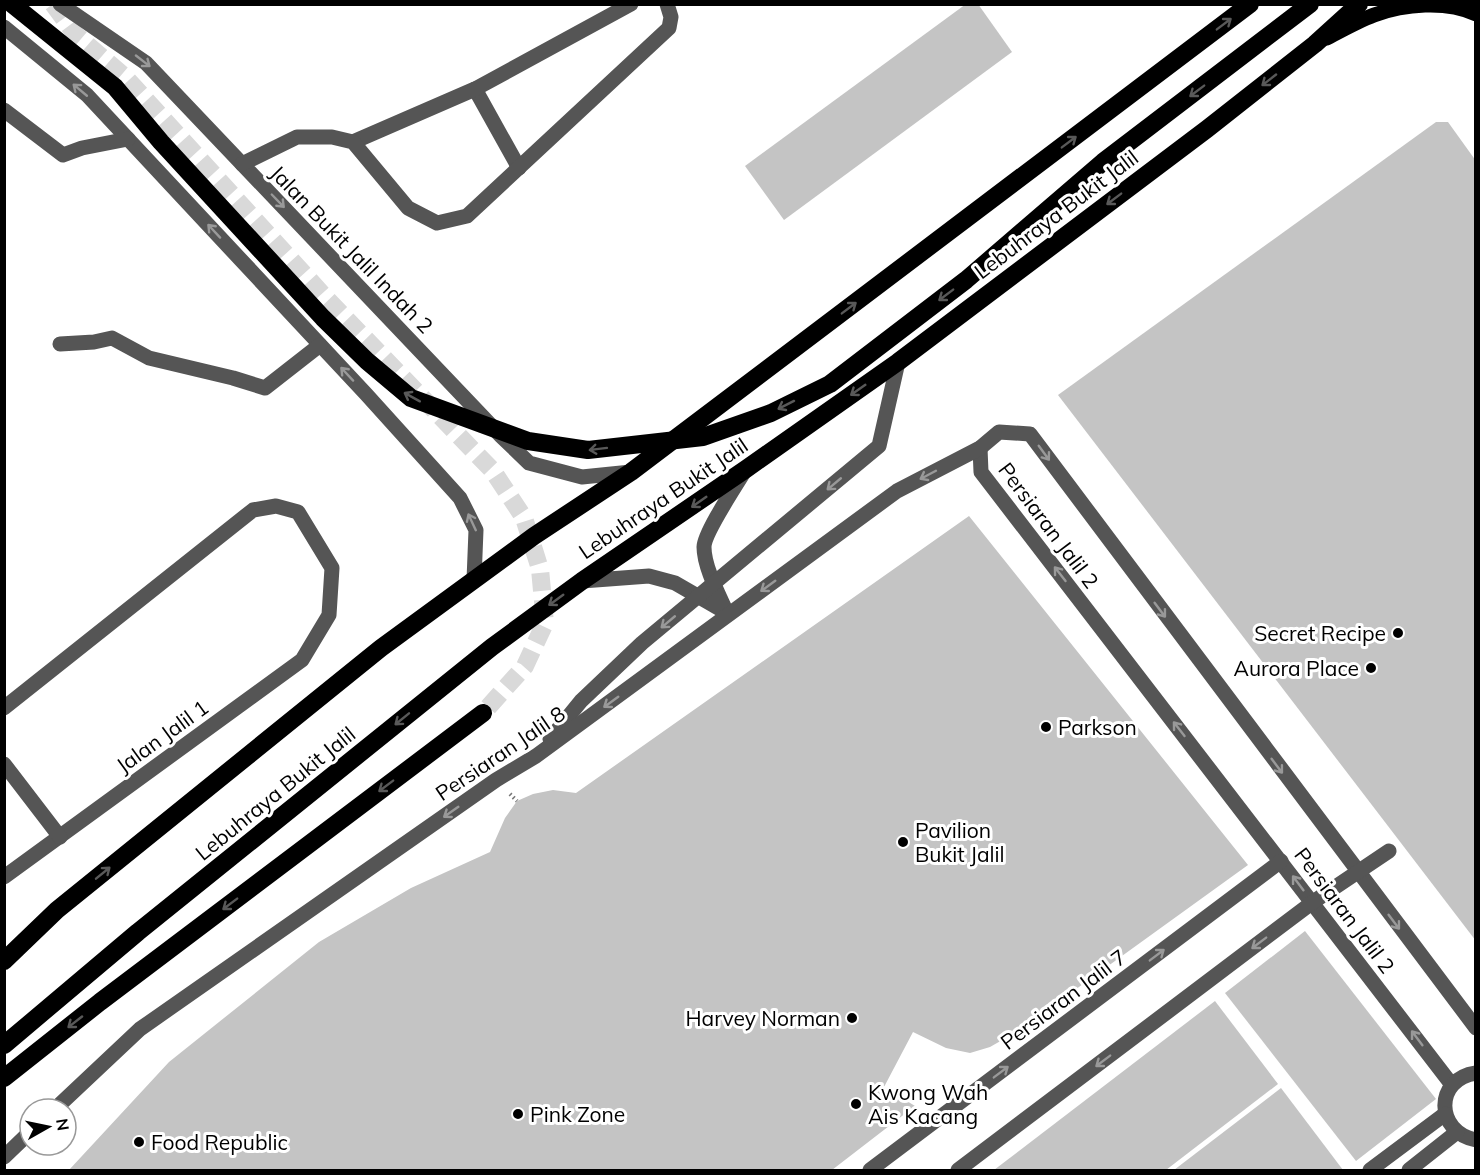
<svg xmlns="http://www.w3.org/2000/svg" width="1480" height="1175" viewBox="0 0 1480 1175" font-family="Mulish,sans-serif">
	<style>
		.building { fill: #c4c4c4 }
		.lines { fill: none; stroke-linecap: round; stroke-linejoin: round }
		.highway-tunnel { stroke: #d9d9d9; stroke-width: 18; stroke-dasharray: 18 9; stroke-linecap: butt }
		.path { stroke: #777; stroke-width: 4; stroke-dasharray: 1.5 3; stroke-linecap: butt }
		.minor { stroke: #555; stroke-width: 15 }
		.major { stroke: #000; stroke-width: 15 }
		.highway { stroke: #000; stroke-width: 18 }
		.oneway { stroke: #595959 }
		.oneway2 { stroke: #999 }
		.poi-dot { fill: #000; stroke: #fff; stroke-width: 2 }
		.labels { text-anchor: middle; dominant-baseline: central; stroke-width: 6; stroke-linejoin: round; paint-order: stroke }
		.street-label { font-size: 21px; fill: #000; stroke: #fff }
		.poi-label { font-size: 21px; fill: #000; stroke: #fff; text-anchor: start }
	</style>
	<rect width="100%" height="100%" fill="#fff"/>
	<g class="building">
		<polygon points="966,4 978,4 1012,52 784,220 745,166"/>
		<polygon points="1436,122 1448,122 1476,161 1476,941 1058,395"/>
		<polygon points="969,516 1248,865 1018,1031 990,1047 970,1053 946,1048 913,1032 884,1087 915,1106 832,1170 69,1170 169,1062 319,942 411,888 490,852 505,818 517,801 533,794 553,790 576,793"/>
		<polygon points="1305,931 1436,1099 1356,1161 1225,993"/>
		<polygon points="1215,1001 1278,1084 1166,1170 994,1170"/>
		<polygon points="1281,1088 1343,1170 1174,1170"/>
	</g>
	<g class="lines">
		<polyline class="highway-tunnel" points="53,4 76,35 125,77 324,296 493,471 524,518 540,569 545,623 525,666 483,713"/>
		<polyline class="path" points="510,794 517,801"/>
		<g class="minor">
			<polyline points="60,4 146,63 501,436 529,463 582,477 631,472"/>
			<polyline points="4,27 87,95 366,394 460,498 476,530 474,580"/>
			<polyline points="475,89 519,168"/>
			<polyline points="4,110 63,155 82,148 128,139"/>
			<polyline points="353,142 475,89 631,4"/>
			<polyline points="242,164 297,137 332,137 353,142 408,208 437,223 467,216 669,28 671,17 667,4"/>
			<polyline points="60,344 94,342 112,338 149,358 233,378 265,388 320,345"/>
			<polyline points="980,448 981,472 1452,1085"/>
			<path d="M582,581L649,576L675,583L727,613C719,595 704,567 704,547C704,533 737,484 746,469"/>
			<polyline points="4,708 253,510 276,506 298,512 332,568 329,615 302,660 4,877"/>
			<polyline points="550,739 581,701 642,643 879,446 898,362"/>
			<polyline points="4,764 60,837"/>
			<path d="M1476,1073C1434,1079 1435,1132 1476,1140"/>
			<polyline points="55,1109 140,1029 496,780 536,756 897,491 980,448 999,432 1030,434 1476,1028"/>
			<polyline points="4,1157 30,1132"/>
			<polyline points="870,1170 1281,861"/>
			<polyline points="958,1170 1313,902 1389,851"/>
			<polyline points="1370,1170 1445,1114"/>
			<polyline points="1409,1170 1457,1132"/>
		</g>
		<path class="major" d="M1327,38C1342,30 1358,21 1374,15C1404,4 1446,0 1476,14"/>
		<g class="highway">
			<polyline points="12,4 115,87 161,142 323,318 367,361 411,398 528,441 588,450 703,437 771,413 830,384 966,280 1103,162 1310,4"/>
			<polyline points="4,961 57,910 381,648 534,536 631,472 1250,4"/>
			<polyline points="4,1045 138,932 492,647 582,581 746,469 898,362 1207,129 1315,44 1359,4"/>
			<polyline points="4,1078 100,1002 483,713"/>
		</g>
	</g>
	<defs><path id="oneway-shaft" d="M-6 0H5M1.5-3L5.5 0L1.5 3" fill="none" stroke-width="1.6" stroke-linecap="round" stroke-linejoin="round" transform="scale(1.5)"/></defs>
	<g class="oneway">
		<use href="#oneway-shaft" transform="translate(1224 24) rotate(-37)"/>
		<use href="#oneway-shaft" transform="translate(1269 80) rotate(142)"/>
		<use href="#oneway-shaft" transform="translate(1197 91) rotate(143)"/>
		<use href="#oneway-shaft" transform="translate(1069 142) rotate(-37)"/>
		<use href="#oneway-shaft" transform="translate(1114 199) rotate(143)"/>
		<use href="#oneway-shaft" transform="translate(946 295) rotate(143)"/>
		<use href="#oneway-shaft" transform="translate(849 308) rotate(-37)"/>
		<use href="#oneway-shaft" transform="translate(858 390) rotate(145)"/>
		<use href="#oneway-shaft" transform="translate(412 397) rotate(-151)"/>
		<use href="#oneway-shaft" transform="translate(786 405) rotate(153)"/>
		<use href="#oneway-shaft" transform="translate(598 449) rotate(173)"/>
		<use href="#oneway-shaft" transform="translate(699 502) rotate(145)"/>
		<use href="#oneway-shaft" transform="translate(556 600) rotate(144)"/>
		<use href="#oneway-shaft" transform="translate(402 719) rotate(141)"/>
		<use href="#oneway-shaft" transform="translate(386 786) rotate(143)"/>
		<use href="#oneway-shaft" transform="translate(103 873) rotate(-39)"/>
		<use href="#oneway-shaft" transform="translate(230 904) rotate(143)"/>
		<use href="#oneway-shaft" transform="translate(75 1022) rotate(142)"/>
	</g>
	<g class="oneway2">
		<use href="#oneway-shaft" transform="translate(143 61) rotate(38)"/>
		<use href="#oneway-shaft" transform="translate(80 90) rotate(-140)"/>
		<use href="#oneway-shaft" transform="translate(278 201) rotate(46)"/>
		<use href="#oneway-shaft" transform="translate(214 231) rotate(-133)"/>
		<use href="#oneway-shaft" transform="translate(347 374) rotate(-133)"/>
		<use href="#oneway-shaft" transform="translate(1044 453) rotate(54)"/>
		<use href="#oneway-shaft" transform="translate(928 475) rotate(152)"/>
		<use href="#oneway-shaft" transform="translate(834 484) rotate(140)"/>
		<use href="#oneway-shaft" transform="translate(472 522) rotate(-115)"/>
		<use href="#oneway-shaft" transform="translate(1060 574) rotate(-128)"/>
		<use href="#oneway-shaft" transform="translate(768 586) rotate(144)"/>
		<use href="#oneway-shaft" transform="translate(1160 610) rotate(53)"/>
		<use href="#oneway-shaft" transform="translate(668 622) rotate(140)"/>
		<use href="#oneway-shaft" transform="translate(611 702) rotate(144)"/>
		<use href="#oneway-shaft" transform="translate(1179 729) rotate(-128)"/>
		<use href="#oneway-shaft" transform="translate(1277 766) rotate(53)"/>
		<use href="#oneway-shaft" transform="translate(451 812) rotate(145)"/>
		<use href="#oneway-shaft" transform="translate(1298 883) rotate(-127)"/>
		<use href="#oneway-shaft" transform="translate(1394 922) rotate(53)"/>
		<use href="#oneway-shaft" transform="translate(1259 943) rotate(143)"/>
		<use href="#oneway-shaft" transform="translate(1157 955) rotate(-37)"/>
		<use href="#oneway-shaft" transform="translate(1417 1038) rotate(-127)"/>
		<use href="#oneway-shaft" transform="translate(1103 1061) rotate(143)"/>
		<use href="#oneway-shaft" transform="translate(1001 1072) rotate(-37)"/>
	</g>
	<g class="poi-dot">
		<circle cx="1398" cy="633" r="6"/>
		<circle cx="1371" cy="668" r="6"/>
		<circle cx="1046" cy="727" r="6"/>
		<circle cx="903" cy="842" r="6"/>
		<circle cx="852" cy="1018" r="6"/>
		<circle cx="856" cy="1104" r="6"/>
		<circle cx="518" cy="1114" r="6"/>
		<circle cx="139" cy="1142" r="6"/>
	</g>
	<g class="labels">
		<g class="street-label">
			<text transform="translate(1056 214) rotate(-37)">Lebuhraya Bukit Jalil</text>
			<text transform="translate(352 249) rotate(46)">Jalan Bukit Jalil Indah 2</text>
			<text transform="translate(663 498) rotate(-34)">Lebuhraya Bukit Jalil</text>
			<text transform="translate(1049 525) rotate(53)">Persiaran Jalil 2</text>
			<text transform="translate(162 736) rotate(-36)">Jalan Jalil 1</text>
			<text transform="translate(500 753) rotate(-34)">Persiaran Jalil 8</text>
			<text transform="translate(275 793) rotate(-39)">Lebuhraya Bukit Jalil</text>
			<text transform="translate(1345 910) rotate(53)">Persiaran Jalil 2</text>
			<text transform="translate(1063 999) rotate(-37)">Persiaran Jalil 7</text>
		</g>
		<g class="poi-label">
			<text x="1386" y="633" text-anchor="end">Secret Recipe</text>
			<text x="1359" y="668" text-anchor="end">Aurora Place</text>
			<text x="1058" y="727">Parkson</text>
			<text x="915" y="830">Pavilion<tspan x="915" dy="24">Bukit Jalil</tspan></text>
			<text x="840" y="1018" text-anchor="end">Harvey Norman</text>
			<text x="868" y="1092">Kwong Wah<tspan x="868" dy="24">Ais Kacang</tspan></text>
			<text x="530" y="1114">Pink Zone</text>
			<text x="151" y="1142">Food Republic</text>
		</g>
	</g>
	<rect width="1480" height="1175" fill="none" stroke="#000000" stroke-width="12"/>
	<g transform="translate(48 1127) rotate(81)"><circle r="28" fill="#ffffff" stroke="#999999" stroke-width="1.5"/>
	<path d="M0-4.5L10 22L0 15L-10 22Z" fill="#000000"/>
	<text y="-9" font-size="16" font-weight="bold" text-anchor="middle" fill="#000000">N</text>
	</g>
</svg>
